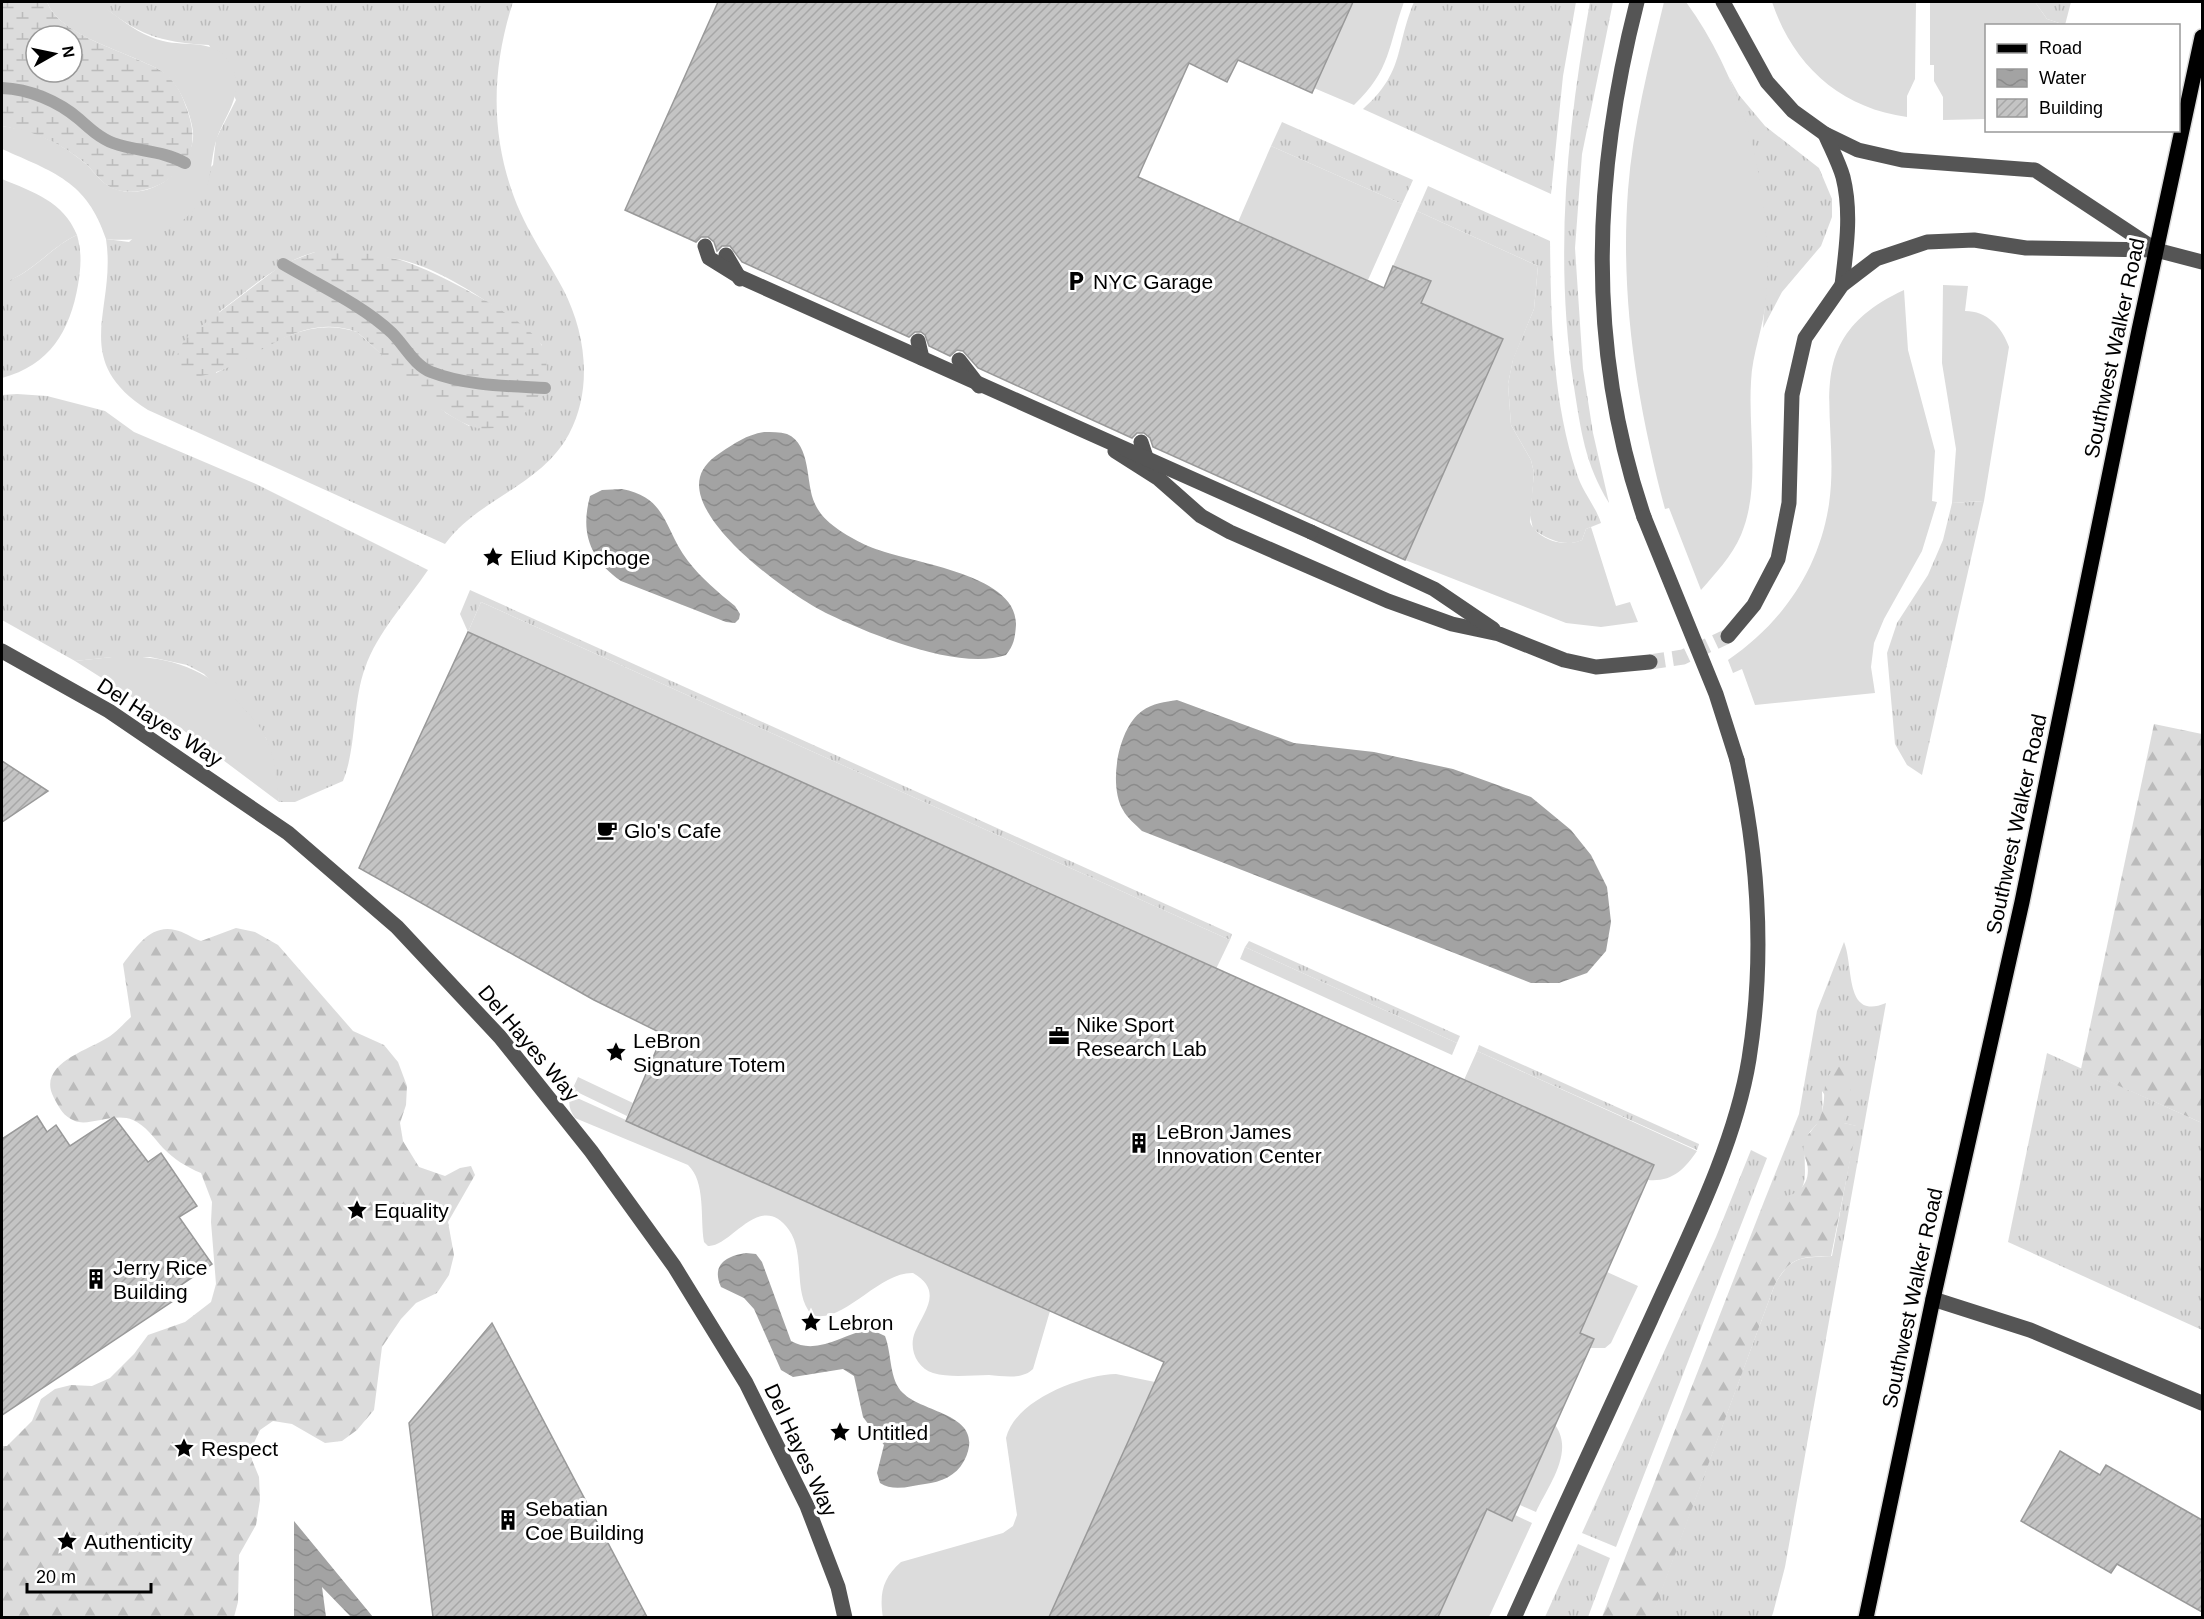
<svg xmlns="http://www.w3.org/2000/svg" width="2204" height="1619" viewBox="0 0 2204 1619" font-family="Helvetica,sans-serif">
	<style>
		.grass { fill: url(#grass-tufts); fill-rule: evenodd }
		.forest { fill: url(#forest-firs) }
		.wetland { fill: url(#wetland-marsh); fill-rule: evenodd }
		.garden { fill: #dcdcdc }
		.water { fill: url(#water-waves) }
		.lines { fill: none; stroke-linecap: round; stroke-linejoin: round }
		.stream { stroke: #a3a3a3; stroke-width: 12 }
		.building { fill: url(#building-hatch); stroke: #999; stroke-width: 1.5 }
		.minor-tunnel { stroke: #d9d9d9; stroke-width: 15; stroke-dasharray: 15 8; stroke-linecap: butt }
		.major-casing { stroke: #dbdbdb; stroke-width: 18 }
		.minor { stroke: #555; stroke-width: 15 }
		.major { stroke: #000; stroke-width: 15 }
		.minor-bridge { stroke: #555; stroke-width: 15 }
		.labels { text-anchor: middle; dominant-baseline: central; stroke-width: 6; stroke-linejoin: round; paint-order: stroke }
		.poi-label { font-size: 21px; fill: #000; stroke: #fff; text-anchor: start }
		.street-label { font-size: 21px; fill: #000; stroke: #fff }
	</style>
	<defs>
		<pattern id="grass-tufts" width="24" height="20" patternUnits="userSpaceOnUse" patternTransform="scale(1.5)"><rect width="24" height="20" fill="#dcdcdc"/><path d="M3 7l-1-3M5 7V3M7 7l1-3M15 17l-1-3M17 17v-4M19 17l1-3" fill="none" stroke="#bbb"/></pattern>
		<pattern id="forest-firs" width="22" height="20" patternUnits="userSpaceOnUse" patternTransform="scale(1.5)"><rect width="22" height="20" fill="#dcdcdc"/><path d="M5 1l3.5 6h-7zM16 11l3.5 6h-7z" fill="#bbb"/></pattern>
		<pattern id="wetland-marsh" width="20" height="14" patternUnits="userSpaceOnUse" patternTransform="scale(1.5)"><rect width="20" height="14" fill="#dcdcdc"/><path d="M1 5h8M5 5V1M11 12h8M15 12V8" fill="none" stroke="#bbb"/></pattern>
		<pattern id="water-waves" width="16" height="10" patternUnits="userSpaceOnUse" patternTransform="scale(1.5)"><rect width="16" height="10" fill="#a3a3a3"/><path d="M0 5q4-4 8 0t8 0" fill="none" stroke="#8b8b8b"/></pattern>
		<pattern id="building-hatch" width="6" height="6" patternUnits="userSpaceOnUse" patternTransform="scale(1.5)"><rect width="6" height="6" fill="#c4c4c4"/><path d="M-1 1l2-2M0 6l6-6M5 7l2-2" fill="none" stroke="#a7a7a7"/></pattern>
	</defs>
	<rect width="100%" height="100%" fill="#fff"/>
	<g class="grass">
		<path d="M98,2H513C492,67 490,132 514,197C526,230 547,259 563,289C586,333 593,389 569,434C541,486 479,498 445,544L148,410C68,359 117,310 106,239L129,242L213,165L216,139L236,100L209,45C158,42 138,35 98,2ZM315,252C342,255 371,255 397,259C442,267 509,314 542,345L469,426L446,413L357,332C306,314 259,351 216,373L219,312C250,289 277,263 315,252Z"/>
		<path d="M1414,2H1576L1563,76L1551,194L1363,109C1405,72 1395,47 1414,2Z"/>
		<path d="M1590,2H1613L1582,154L1575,248L1583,369L1593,433L1609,503C1585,464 1581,431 1574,387C1554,258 1567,128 1590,2Z"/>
		<polygon points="2035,2 2071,2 2065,25 2047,19"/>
		<path d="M1729,77L1739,95L1765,126L1819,168L1832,199V217L1821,246L1782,292L1763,328C1771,231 1763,168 1729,77Z"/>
		<polygon points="1282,122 1413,180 1402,204 1271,146"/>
		<path d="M1428,186L1550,241C1551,317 1552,400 1577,474C1582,491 1595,505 1601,523L1586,529L1582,540C1565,548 1547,539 1533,529L1530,515L1534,473L1531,460L1511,425L1508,384L1513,359L1534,309L1538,266L1417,211Z"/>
		<path d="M77,235C82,253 81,266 78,285C70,331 50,365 2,378V282C31,276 50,247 77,235Z"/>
		<path d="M17,394L47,396L105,411L134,432L256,484L428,570C407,601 377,633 365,668C352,704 357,746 343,781L295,802H279L266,738L204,674L187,665L150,657H113L75,661L2,620V395Z"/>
		<polygon points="1984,501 1922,775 1907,765 1895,744 1887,653 1897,623 1928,575 1943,540 1952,503"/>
		<polygon points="470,590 1232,934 1230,940 481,602 468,632 460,614"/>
		<polygon points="1249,941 1460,1036 1457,1043 1245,947"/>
		<path d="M1844,942C1854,966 1844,1021 1886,1003L1785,1567L1773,1613L1771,1618H1651L1775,1284C1792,1255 1801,1258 1832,1256L1856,1126L1844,1123L1822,1091C1822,1101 1824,1111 1820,1120C1817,1125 1811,1129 1808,1135C1796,1165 1825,1202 1765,1199L1799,1114L1817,1011Z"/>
		<polygon points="1479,1045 1699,1144 1697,1150 1477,1051"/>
		<polygon points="2047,1053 2202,1123 2202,1330 2008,1242"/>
		<polygon points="1751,1150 1767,1158 1616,1547 1582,1533 1716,1237"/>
		<polygon points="1578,1544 1610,1558 1588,1617 1545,1617"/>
	</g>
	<g class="forest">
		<polygon points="2154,724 2202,734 2202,1123 2081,1069"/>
		<path d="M236,928L255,932L278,945L353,1031L384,1045L398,1062L407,1086L406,1105L400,1123L403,1141L419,1167L445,1176L460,1168L471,1166L475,1175L448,1222L454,1255L449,1275L437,1293L416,1303L401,1319L382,1347L374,1410L357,1430L342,1441L325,1443L292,1424L273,1421L260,1430L253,1445L252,1460L259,1477L260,1500L256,1525L239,1555L238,1602L234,1617H2V1446H7L32,1421L41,1399L55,1389L71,1385L92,1386L110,1378L134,1354L148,1335L185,1322L211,1302L216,1284L211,1222L212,1202L201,1173C186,1167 174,1159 163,1148C154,1138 146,1126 133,1120C114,1112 89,1127 75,1121C63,1116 60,1109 54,1098C36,1065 86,1051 107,1038C116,1033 123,1024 131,1017L123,964C136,947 151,924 175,930C183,931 192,938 201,941Z"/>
		<path d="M1856,1061L1844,1123L1857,1126L1831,1256C1801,1257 1791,1256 1775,1284L1652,1617H1602L1765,1199C1787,1200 1813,1191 1807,1163C1805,1157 1802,1152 1804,1145C1805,1134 1816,1128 1820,1118C1831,1092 1812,1070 1856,1061Z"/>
	</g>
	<g class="wetland">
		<path d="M2,2H47C57,31 115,49 141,61C149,65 159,68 166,74C175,82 181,92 185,104C190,117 194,130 192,144C188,176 145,200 114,189C104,186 95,173 87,165C61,142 35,133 2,126ZM36,36H72V72H36Z"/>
		<path d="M342,250C361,253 381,255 400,260C430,268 529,319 542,346C562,389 512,444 468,425C425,406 392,362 357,332C291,308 250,374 191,377C171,366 175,352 188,336L283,264L315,252Z"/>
	</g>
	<g class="garden">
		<path d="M47,2C62,1 83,0 97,2C103,3 109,12 115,15C129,26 146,37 163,41C186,47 215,38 229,62C247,91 227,111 217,138C212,152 212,168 208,183C195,227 149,244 106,239C87,181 53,172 2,149V126C35,131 62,143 87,165C95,173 104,186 115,189C149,201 188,173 193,139C194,129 190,117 187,108C182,95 176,83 165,74C159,68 149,65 141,61C113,48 58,32 47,2Z"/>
		<path d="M1353,2H1404C1388,46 1391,70 1354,105L1314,88Z"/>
		<path d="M1664,2H1686C1747,86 1773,194 1766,298C1764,327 1752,353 1751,382C1748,433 1761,487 1741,535C1732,556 1715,574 1701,590L1669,508L1665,509C1637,403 1620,299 1628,190C1633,126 1649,64 1664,2Z"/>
		<path d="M1772,2H1916L1915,79L1907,96V117C1840,108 1793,65 1772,2Z"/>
		<polygon points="1930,2 2035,2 2047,19 2065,25 1986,26 1986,119 1943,120 1943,97 1934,81 1934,65 1930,65"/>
		<polygon points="1271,146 1402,204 1368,280 1238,222"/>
		<path d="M2,179C33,192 63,201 77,235C50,247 31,275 2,283Z"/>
		<path d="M1417,211L1538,266L1534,309L1513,360L1508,384L1511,425L1531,460L1534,473L1530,522C1537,540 1566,548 1582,540L1586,529L1591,527L1616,606L1630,602L1638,622L1601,627L1566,623L1405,560L1502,340L1421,303L1430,281L1393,266Z"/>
		<path d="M1943,285L1968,286L1965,311C1987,311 2002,327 2009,347L1984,501L1952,503L1956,449L1942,363Z"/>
		<path d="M1904,290L1908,350L1935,451L1932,501L1937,502L1922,551L1884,619L1874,643L1871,667L1875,693L1755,705L1742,669L1733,673L1728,660C1782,623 1819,570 1829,504C1842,414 1794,341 1904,290Z"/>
		<polygon points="481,602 1230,940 1216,969 468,632"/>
		<path d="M112,657C162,654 203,666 238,702C248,713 260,725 266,738C275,758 277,781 279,802L179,727L75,661Z"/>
		<polygon points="1245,947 1457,1043 1452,1055 1240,959"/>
		<path d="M1477,1051L1697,1151C1684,1170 1672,1182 1648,1180L1654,1166L1464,1080Z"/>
		<path d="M578,1077L633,1103L627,1116L577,1092L575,1097L1050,1311L1033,1369C1022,1380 1003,1376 989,1375C972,1375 950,1378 933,1373C917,1368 908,1349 915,1332C924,1311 944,1291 913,1273C878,1272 843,1325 812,1315C792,1294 806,1254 789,1230C760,1189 731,1248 708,1246L704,1242C700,1218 706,1182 688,1165L575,1118C564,1103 571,1093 578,1077Z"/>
		<polygon points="1607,1272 1638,1286 1611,1343 1605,1348 1590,1348 1594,1339 1580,1333"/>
		<path d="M1116,1374L1155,1382L1049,1617L883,1618C879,1593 883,1578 901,1562L1003,1533L1013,1526L1017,1515L1006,1438C1015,1400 1081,1375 1116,1374Z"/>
		<path d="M1555,1425C1575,1452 1548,1486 1536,1512L1520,1505Z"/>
		<polygon points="1487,1509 1512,1521 1515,1515 1532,1523 1489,1617 1438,1618"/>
	</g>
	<g class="water">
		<path d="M764,432C771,432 780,432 787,434C812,445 805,483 815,504C824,524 849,537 868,546C905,563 1018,572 1016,625C1015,638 1014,645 1006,655C959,671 872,635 828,614C792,597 688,523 700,477C703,466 711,459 720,453C735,443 746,435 764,432Z"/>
		<path d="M622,489C668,498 663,528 688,561C701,578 719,593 735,606L740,614L739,619L735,623L726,622L621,581C590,559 580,533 590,496L602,490Z"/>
		<path d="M1177,700L1294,743L1374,752L1453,769L1531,797L1571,830L1591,855L1607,887L1611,922L1606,951L1587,973L1559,983H1531L1142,831C1136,825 1127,818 1123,810C1108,785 1118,728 1142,711C1153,703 1165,702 1177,700Z"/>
		<path d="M746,1253L756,1254L762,1262L791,1341C817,1356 843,1334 870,1329L885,1336C892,1354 889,1380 903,1393C924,1414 988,1414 964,1461C956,1476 941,1482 925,1484C911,1486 893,1492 880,1483L877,1473L884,1445L863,1417L854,1376L843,1369L793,1377L781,1370L754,1309L744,1298L721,1287C711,1265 726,1256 746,1253Z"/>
		<polygon points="294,1521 373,1617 351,1617 322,1587 326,1617 294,1617"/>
	</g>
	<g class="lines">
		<g class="stream">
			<path d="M2,88C29,89 58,101 79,119C89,128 100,138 113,143C137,152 162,150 185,163"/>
			<path d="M283,264C317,284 364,306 392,333C405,346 414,365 431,372C467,386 507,386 545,388"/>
		</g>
	</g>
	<g class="building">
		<polygon points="718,2 1353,2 1312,93 1238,60 1227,82 1189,63 1138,177 1384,288 1393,266 1431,281 1421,303 1503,339 1405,560 1153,447 1150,438 1144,433 1137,433 1132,438 978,368 963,351 957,350 950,356 929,346 925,335 921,332 915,332 909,337 742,262 730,246 722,246 717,251 714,242 708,237 701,237 696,242 625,210"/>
		<polygon points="468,632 1654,1165 1580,1333 1594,1339 1512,1521 1487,1509 1438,1617 1049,1617 1164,1362 626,1121 663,1034 594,1000 359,868"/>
		<polygon points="2,761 48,791 2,822"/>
		<polygon points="37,1116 47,1132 56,1125 70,1146 114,1117 148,1162 161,1153 197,1206 179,1217 212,1264 168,1294 173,1301 2,1415 2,1139"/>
		<polygon points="492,1323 647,1617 433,1617 409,1423"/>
		<polygon points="2060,1451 2100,1475 2106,1465 2202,1520 2202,1612 2117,1564 2111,1573 2021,1521"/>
	</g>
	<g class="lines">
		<polyline class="minor-tunnel" points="1650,662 1683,657 1728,636"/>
		<g class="major-casing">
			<polyline id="major" points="1866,1618 1933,1299 2022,902 2139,330 2202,37"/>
		</g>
		<g class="minor">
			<path d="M1637,2C1593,174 1586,346 1644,517"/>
			<polyline points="1723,2 1767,82 1793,111 1825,134 1858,150 1902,160 2035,170 2156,250"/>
			<path d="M1825,134C1831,148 1839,163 1843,177C1852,213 1846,250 1842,285"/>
			<polyline points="726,255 740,279"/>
			<polyline points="918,341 922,358"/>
			<polyline points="959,360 979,386"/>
			<polyline points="1141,442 1146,457"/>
			<polyline points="1115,451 1159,479 1201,516 1230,532 1388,601 1452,624 1499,634 1564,660 1596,667 1650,662"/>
			<polyline points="1311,532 1434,589 1493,629"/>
			<polyline points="1728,636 1754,605 1778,559 1789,503 1792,395 1805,338 1842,285 1876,259 1927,242 1974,240 2026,248 2156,250 2202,262"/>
			<polyline points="2,651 109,711 288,833 397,927 500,1037 591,1151 674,1266 746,1383 807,1506 838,1587 845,1618"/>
			<polyline points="1933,1299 2030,1330 2202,1403"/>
			<path d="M1514,1618C1559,1518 1605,1418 1651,1319C1687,1239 1735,1146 1749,1059C1765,958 1759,859 1737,760"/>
		</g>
		<use href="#major" class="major"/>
		<g class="minor-bridge">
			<polyline points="705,246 709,258 738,276 1311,532"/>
			<polyline points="1644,517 1716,694 1737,760"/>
		</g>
	</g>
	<defs>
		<g id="parking-bare" transform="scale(1.62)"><path d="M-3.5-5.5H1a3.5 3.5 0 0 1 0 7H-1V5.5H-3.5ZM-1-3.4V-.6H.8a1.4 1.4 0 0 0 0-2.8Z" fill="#000" stroke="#fff" stroke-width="2.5" paint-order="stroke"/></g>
		<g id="sight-bare" transform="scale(1.62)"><path d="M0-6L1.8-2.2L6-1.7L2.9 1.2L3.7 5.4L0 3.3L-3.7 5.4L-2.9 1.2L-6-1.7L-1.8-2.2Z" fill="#000" stroke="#fff" stroke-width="2.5" paint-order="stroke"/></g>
		<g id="cafe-bare" transform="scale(1.62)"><path d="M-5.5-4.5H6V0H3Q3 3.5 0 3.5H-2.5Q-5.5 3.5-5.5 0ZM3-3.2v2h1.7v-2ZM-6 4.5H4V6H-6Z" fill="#000" stroke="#fff" stroke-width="2.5" paint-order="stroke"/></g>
		<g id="office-bare" transform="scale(1.62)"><path d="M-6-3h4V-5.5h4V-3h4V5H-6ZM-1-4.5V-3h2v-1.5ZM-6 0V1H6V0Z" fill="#000" stroke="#fff" stroke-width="2.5" paint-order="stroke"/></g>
		<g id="building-bare" transform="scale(1.62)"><path d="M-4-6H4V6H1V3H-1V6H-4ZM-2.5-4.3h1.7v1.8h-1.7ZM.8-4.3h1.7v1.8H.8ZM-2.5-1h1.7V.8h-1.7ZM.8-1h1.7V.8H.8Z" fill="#000" stroke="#fff" stroke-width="2.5" paint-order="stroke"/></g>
	</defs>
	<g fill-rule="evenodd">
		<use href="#parking-bare" x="1076" y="281"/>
		<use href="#sight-bare" x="493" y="557"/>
		<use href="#cafe-bare" x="607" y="830"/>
		<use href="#office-bare" x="1059" y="1036"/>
		<use href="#sight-bare" x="616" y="1052"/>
		<use href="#building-bare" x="1139" y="1143"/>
		<use href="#sight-bare" x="357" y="1210"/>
		<use href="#building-bare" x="96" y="1279"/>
		<use href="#sight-bare" x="811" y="1322"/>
		<use href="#sight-bare" x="840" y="1432"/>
		<use href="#sight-bare" x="184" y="1448"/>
		<use href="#building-bare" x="508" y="1520"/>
		<use href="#sight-bare" x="67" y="1541"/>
	</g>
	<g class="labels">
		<g class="poi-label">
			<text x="1093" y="281">NYC Garage</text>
			<text x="510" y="557">Eliud Kipchoge</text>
			<text x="624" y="830">Glo's Cafe</text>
			<text x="1076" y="1024">Nike Sport<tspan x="1076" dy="24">Research Lab</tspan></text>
			<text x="633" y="1040">LeBron<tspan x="633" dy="24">Signature Totem</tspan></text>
			<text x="1156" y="1131">LeBron James<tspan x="1156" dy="24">Innovation Center</tspan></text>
			<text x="374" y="1210">Equality</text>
			<text x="113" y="1267">Jerry Rice<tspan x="113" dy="24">Building</tspan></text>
			<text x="828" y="1322">Lebron</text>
			<text x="857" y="1432">Untitled</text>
			<text x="201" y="1448">Respect</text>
			<text x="525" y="1508">Sebatian<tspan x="525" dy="24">Coe Building</tspan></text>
			<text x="84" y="1541">Authenticity</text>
		</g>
		<g class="street-label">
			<text transform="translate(2114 348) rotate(-78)">Southwest Walker Road</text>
			<text transform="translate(160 722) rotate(33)">Del Hayes Way</text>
			<text transform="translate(2016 824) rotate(-78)">Southwest Walker Road</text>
			<text transform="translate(529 1043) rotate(50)">Del Hayes Way</text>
			<text transform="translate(1912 1298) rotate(-78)">Southwest Walker Road</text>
			<text transform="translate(801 1450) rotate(65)">Del Hayes Way</text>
		</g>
	</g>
	<rect width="2204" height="1619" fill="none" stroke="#000000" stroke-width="6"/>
	<rect x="1985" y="24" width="195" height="108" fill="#ffffff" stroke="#999999" stroke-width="1.5"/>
	<rect x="1997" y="44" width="30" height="9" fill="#000000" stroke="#999999" stroke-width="1.5"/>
	<text x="2039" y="54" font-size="18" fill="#000000">Road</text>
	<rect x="1997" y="69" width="30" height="18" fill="url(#water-waves)" stroke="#999999" stroke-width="1.5"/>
	<text x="2039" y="84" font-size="18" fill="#000000">Water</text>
	<rect x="1997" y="99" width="30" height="18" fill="url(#building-hatch)" stroke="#999999" stroke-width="1.5"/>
	<text x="2039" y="114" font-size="18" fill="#000000">Building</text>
	<g transform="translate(54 54) rotate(81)"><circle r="28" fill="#ffffff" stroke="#999999" stroke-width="1.5"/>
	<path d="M0-4.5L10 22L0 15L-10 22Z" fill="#000000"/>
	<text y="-9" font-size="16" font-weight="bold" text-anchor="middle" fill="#000000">N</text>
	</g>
	<path d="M27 1583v9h124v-9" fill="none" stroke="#000000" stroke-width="3"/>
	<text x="36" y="1583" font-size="18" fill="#000000" stroke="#ffffff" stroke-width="4.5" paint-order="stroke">20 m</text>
</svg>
